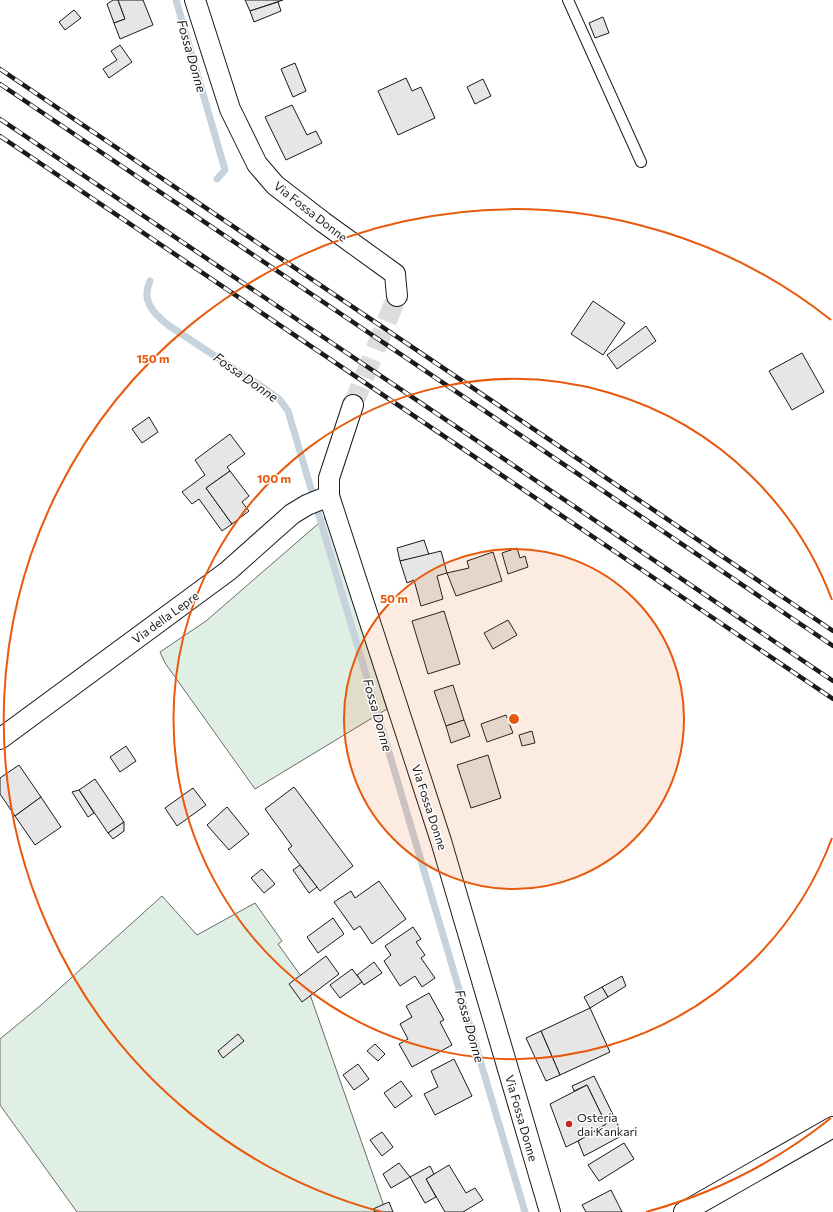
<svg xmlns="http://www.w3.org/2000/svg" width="833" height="1212" viewBox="0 0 833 1212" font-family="Commissioner,sans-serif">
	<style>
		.green { fill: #e0efe3; stroke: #6a6a6a }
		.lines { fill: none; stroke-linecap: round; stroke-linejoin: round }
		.stream { stroke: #c6d2dc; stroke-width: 7 }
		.building { fill: #e6e6e6; stroke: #1a1a1a }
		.minor-tunnel { stroke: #ddd; stroke-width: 20; stroke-dasharray: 20 10; stroke-linecap: butt }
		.service-casing { stroke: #1a1a1a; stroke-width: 12 }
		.minor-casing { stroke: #1a1a1a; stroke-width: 22 }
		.service { stroke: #fff; stroke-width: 10 }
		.minor { stroke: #fff; stroke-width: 20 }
		.rail-casing { stroke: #1a1a1a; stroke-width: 4.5 }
		.rail { stroke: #fff; stroke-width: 3; stroke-dasharray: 9; stroke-linecap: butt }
		.ring { fill: none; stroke: #e8590c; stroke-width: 2 }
		.poi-dot { fill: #c62828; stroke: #fff; stroke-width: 1.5 }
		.labels { text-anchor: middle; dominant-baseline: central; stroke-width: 3; stroke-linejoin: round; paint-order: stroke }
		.street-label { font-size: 12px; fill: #1a1a1a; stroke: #fff }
		.poi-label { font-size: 12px; fill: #1a1a1a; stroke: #fff; text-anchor: start }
		.water-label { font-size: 13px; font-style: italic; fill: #1a1a1a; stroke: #fff }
		.centre { fill: #e8590c; stroke: #fff; stroke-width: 2 }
		.ring-label { font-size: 12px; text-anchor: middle; font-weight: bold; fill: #e8590c; stroke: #fff; stroke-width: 3; stroke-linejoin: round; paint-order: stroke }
	</style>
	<rect width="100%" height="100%" fill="#fff"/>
	<g class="green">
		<polygon points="326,517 387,709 255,789 165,663 160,652 206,621"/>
		<polygon points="162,896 197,935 255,903 282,941 278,944 306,983 386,1212 77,1212 0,1105 0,1039 40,1006"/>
	</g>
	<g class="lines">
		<g class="stream">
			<polyline points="176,0 225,170 217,179"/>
			<path d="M150,281C141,301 153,313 168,325L268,391L280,400L288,411L525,1212"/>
		</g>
	</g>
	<g class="building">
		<polygon points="113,0 118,0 125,19 114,23 107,4"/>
		<polygon points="118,0 143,0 153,25 120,39 114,23 125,19"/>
		<polygon points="245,0 283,0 250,11"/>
		<polygon points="278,2 281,11 254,22 250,11"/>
		<polygon points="74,10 81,18 65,30 59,22"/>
		<polygon points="603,17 609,33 595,38 589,23"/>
		<polygon points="120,45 132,62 109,78 103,69 117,60 111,51"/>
		<polygon points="295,63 306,91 293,97 281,69"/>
		<polygon points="406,78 412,91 421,87 435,118 398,135 378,91"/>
		<polygon points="483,79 491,96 475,104 467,87"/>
		<polygon points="292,105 307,135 316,131 322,143 286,160 265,117"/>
		<polygon points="593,301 625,323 603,355 571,334"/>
		<polygon points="646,326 656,341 617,369 607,355"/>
		<polygon points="802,353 824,392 792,410 769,371"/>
		<polygon points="149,417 158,432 142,443 132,429"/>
		<polygon points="230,434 245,454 227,467 230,471 206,488 232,524 222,531 199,499 192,504 182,492 205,475 195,460"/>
		<polygon points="230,471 249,496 242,502 249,511 232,524 206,488"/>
		<polygon points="424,540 429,555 400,561 397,548"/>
		<polygon points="517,548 520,558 525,556 528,567 508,574 502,553"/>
		<polygon points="441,551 447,573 437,576 443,599 421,606 414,580 407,583 400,561"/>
		<polygon points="493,552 502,581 456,596 447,573 469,568 467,561"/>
		<polygon points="444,611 460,664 428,674 412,621"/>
		<polygon points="508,620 517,635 493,649 484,633"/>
		<polygon points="453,685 464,720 446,726 434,691"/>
		<polygon points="506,715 513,733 487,742 481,724"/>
		<polygon points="464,720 470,736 451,743 446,726"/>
		<polygon points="532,731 535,743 522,746 519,735"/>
		<polygon points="126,746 136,761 120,772 110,757"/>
		<polygon points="488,755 501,798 471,808 457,765"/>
		<polygon points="19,765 41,797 15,816 0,794 0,778"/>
		<polygon points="95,779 124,822 108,833 79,790"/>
		<polygon points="294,787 353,866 320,891 288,849 292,846 265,809"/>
		<polygon points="193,788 206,805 177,826 165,808"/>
		<polygon points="79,790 94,813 88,817 72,792"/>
		<polygon points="41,797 61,827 35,845 15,816"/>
		<polygon points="227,807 249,834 229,850 207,825"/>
		<polygon points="124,822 124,831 113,839 108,833"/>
		<polygon points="300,865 317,887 309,893 293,870"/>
		<polygon points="262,869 275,884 264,893 251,878"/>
		<polygon points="379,881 406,919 372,944 360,926 354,930 334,902 351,891 355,898"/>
		<polygon points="333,918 344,934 318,953 307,937"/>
		<polygon points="413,927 421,939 416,942 425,955 421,958 435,978 422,987 415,976 400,986 384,961 391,955 385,946"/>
		<polygon points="326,956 339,974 302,1002 289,984"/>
		<polygon points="374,962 382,973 364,985 357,975"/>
		<polygon points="352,969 362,982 340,998 330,985"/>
		<polygon points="622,976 626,986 608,997 602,987"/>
		<polygon points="602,987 608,997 590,1008 584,997"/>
		<polygon points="429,993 444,1020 440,1022 452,1045 412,1067 399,1044 408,1039 400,1024 412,1017 406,1006"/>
		<polygon points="590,1008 610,1052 560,1075 541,1031"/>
		<polygon points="541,1031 560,1075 546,1081 526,1038"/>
		<polygon points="238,1034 244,1041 223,1058 218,1051"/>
		<polygon points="375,1044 385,1054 378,1061 367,1051"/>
		<polygon points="454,1059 472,1096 435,1115 424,1094 438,1087 431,1071"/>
		<polygon points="358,1064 369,1079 354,1090 343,1075"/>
		<polygon points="594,1076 623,1135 584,1156 578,1141 606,1124 587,1085 574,1091 572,1086"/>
		<polygon points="401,1081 412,1096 395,1108 384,1093"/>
		<polygon points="587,1085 606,1124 578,1141 566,1147 550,1104"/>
		<polygon points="382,1132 393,1147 382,1156 370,1140"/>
		<polygon points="624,1143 634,1159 599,1181 588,1165"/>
		<polygon points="399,1163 410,1177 391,1188 383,1174"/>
		<polygon points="449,1165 466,1193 475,1188 483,1200 463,1212 445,1212 426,1179"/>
		<polygon points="430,1166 434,1174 426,1179 436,1197 425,1203 410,1177"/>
		<polygon points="611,1190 622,1212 586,1212 582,1205"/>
		<polygon points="389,1202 393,1212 375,1212 373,1209"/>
	</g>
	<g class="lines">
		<polyline class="minor-tunnel" points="353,405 397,296"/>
		<g class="service-casing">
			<polyline id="service" points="568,0 641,162"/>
		</g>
		<g class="minor-casing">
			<g id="minor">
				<polyline points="195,0 230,109 257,164 275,185 323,222 395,274 397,296"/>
				<polyline points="353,405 329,478 329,496 441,841 550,1212"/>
				<polyline points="0,739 228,571 292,514 307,505 329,496"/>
				<polyline points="684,1212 833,1127"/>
			</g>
		</g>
		<use href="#service" class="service"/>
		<use href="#minor" class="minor"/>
		<g class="rail-casing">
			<g id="rail">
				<polyline points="0,69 833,631"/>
				<polyline points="0,84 833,646"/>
				<polyline points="0,119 833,681"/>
				<polyline points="0,136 833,699"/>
			</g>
		</g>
		<use href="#rail" class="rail"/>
	</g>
	<circle cx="514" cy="719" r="170" fill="#e8590c" fill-opacity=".12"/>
	<g class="ring">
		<circle cx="514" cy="719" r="170"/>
		<path d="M832 838A340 340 0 1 1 832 600"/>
		<path d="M831 1118A510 510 0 0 1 646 1212M382 1212A510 510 0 1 1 831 320"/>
	</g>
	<circle class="poi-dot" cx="569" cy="1124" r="4"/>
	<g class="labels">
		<g class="street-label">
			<text transform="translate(311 211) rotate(38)">Via Fossa Donne</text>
			<text transform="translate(165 617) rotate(-36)">Via della Lepre</text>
			<text transform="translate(430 807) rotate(72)">Via Fossa Donne</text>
			<text transform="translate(522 1118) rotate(74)">Via Fossa Donne</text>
		</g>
		<g class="poi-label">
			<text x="577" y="1117">Osteria<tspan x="577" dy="14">dai Kankari</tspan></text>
		</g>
		<g class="water-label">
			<text transform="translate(192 56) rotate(74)">Fossa Donne</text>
			<text transform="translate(246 377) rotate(35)">Fossa Donne</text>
			<text transform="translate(378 715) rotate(74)">Fossa Donne</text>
			<text transform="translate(470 1026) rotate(74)">Fossa Donne</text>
		</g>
	</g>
	<circle cx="514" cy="719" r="6" class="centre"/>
	<g class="ring-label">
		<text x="153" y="363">150 m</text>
		<text x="274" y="483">100 m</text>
		<text x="394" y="603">50 m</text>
	</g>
</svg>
